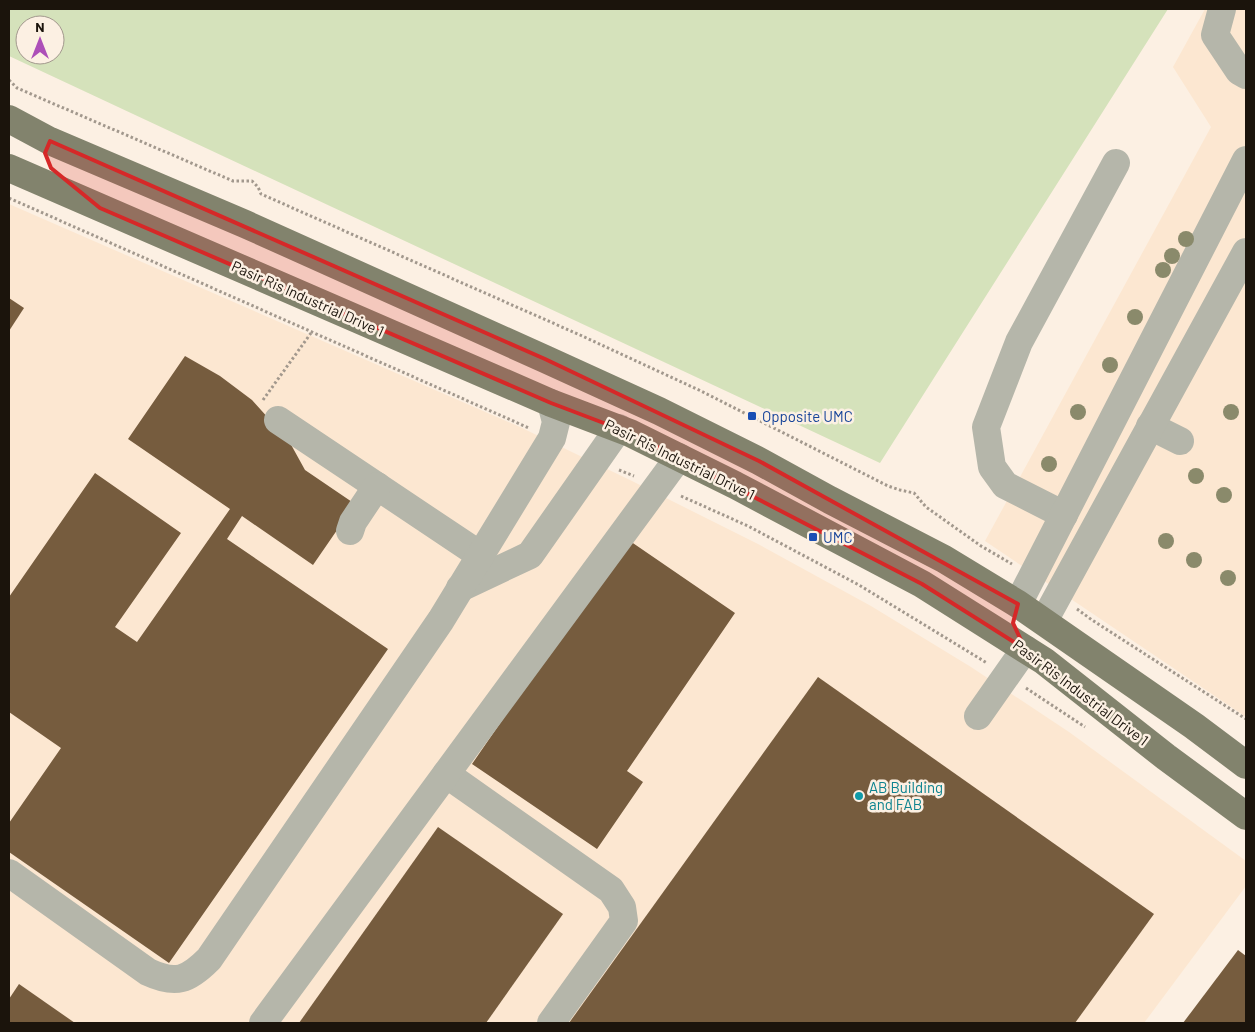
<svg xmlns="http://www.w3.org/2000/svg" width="1255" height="1032" viewBox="0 0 1255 1032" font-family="Barlow,sans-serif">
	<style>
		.built { fill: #fce7d1 }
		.green { fill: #d5e2bb; fill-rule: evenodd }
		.building { fill: #765c3e }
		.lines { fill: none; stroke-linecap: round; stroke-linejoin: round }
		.path { stroke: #a2988d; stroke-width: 3; stroke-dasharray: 2.5 2.5; stroke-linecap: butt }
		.minor { stroke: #b5b6aa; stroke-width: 28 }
		.major { stroke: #82836d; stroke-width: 28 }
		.tree { fill: #8a8a6b }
		.marked { fill: #d62828; fill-opacity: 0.2; stroke: #d62828; stroke-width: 4; stroke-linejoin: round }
		.transit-dot { fill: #1a4fb4; stroke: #fcf0e3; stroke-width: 2 }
		.culture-dot { fill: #0f9aa8; stroke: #fcf0e3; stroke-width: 2 }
		.labels { text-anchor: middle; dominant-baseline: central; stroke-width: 5; stroke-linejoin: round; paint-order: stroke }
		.street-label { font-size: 15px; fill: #1b140c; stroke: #fcf0e3 }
		.transit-label { font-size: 15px; fill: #164399; stroke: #fcf0e3; text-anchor: start }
		.culture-label { font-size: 15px; fill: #0d838f; stroke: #fcf0e3; text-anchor: start }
	</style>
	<rect width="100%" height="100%" fill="#fcf0e3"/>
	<g class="built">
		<polygon points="1205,9 1246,9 1246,717 985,541 1211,127 1173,67"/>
		<polygon points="9,204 520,427 632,481 758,544 871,606 971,667 1069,732 1246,861 1246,886 1144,1023 9,1023"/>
	</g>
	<path class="green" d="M9,9H1168L880,463L9,56ZM25,25H55V55H25Z"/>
	<g class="building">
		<polygon points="9,298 24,308 9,331"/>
		<polygon points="185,356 220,376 252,400 289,441 305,470 355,504 313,565 242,516 227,539 388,649 169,963 9,852 9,823 61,748 9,712 9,597 95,473 181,533 115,627 137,642 230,509 128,439"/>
		<polygon points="627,539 735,613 627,771 643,782 597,849 472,764"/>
		<polygon points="818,677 1154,914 1075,1023 569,1023"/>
		<polygon points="438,827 563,914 486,1023 299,1023"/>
		<polygon points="1238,950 1246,956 1246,1023 1183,1023"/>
		<polygon points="19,984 75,1023 9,1023 9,999"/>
	</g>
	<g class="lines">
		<g class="path">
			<polyline points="9,80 17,88 233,181 252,181 258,187 261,194 580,335 701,391 888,486 900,490 914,493 926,507 981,546 1012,564"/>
			<polyline points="9,198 529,428"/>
			<polyline points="263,400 311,333"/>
			<polyline points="619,470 634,476"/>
			<polyline points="681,496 748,526 859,585 987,663"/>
			<polyline points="1077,609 1092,620 1246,719"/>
			<polyline points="1026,688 1085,727"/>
		</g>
		<g class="minor">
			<polyline points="1222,9 1215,35 1239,71 1246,75"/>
			<polyline points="278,420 480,555"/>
			<polyline points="1150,426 1180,441"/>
			<polyline points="1064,515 1005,485 992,467 986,427 1019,342 1116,163"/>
			<polyline points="350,531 353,522 377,486"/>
			<polyline points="460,588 530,555 619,428"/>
			<polyline points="1018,604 1246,160"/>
			<polyline points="1044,621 1246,252"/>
			<polyline points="978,716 1025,649"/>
			<polyline points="446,774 611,890 622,907 624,921 551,1023"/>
			<path d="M9,873L148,972C176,985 188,980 209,959L441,620L552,438L556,422L551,403"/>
			<polyline points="263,1023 679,457"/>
		</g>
		<g class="major">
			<polyline points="9,119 50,141 245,224 545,359 659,411 759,461 830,500 944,559 1018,604 1194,726 1246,765"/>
			<polyline points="9,168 551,403 630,433 735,485 922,584 1044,661 1166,757 1246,816"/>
		</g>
	</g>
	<g class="tree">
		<circle cx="1186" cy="239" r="8"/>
		<circle cx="1172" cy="256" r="8"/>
		<circle cx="1163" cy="270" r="8"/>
		<circle cx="1135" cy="317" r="8"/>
		<circle cx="1110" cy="365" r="8"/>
		<circle cx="1078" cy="412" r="8"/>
		<circle cx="1231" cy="412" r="8"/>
		<circle cx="1049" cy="464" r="8"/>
		<circle cx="1196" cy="476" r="8"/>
		<circle cx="1224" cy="495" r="8"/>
		<circle cx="1166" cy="541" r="8"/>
		<circle cx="1194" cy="560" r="8"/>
		<circle cx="1228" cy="578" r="8"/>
	</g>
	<path class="marked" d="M50,141L545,359L759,461L1018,604L1013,623L1025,649L922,584L630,433L551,403L100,208L51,168L45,153Z"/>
	<g class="transit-dot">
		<rect x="747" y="411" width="10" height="10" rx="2.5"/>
		<rect x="808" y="532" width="10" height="10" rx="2.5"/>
	</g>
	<circle class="culture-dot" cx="859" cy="796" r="5"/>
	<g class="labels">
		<g class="street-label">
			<text transform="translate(308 298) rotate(24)">Pasir Ris Industrial Drive 1</text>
			<text transform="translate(680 459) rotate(26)">Pasir Ris Industrial Drive 1</text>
			<text transform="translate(1081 692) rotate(37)">Pasir Ris Industrial Drive 1</text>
		</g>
		<g class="transit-label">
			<text x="762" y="416">Opposite UMC</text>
			<text x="823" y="537">UMC</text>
		</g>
		<g class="culture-label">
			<text x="869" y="787">AB Building<tspan x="869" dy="17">and FAB</tspan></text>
		</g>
	</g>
	<rect width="1255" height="1032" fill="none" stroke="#1b140c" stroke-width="20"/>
	<g transform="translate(40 40)"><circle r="24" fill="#fcf0e3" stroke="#a2988d"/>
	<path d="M0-4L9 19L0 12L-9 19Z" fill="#ad4fb8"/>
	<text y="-8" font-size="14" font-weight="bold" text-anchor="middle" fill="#1b140c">N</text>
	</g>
</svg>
